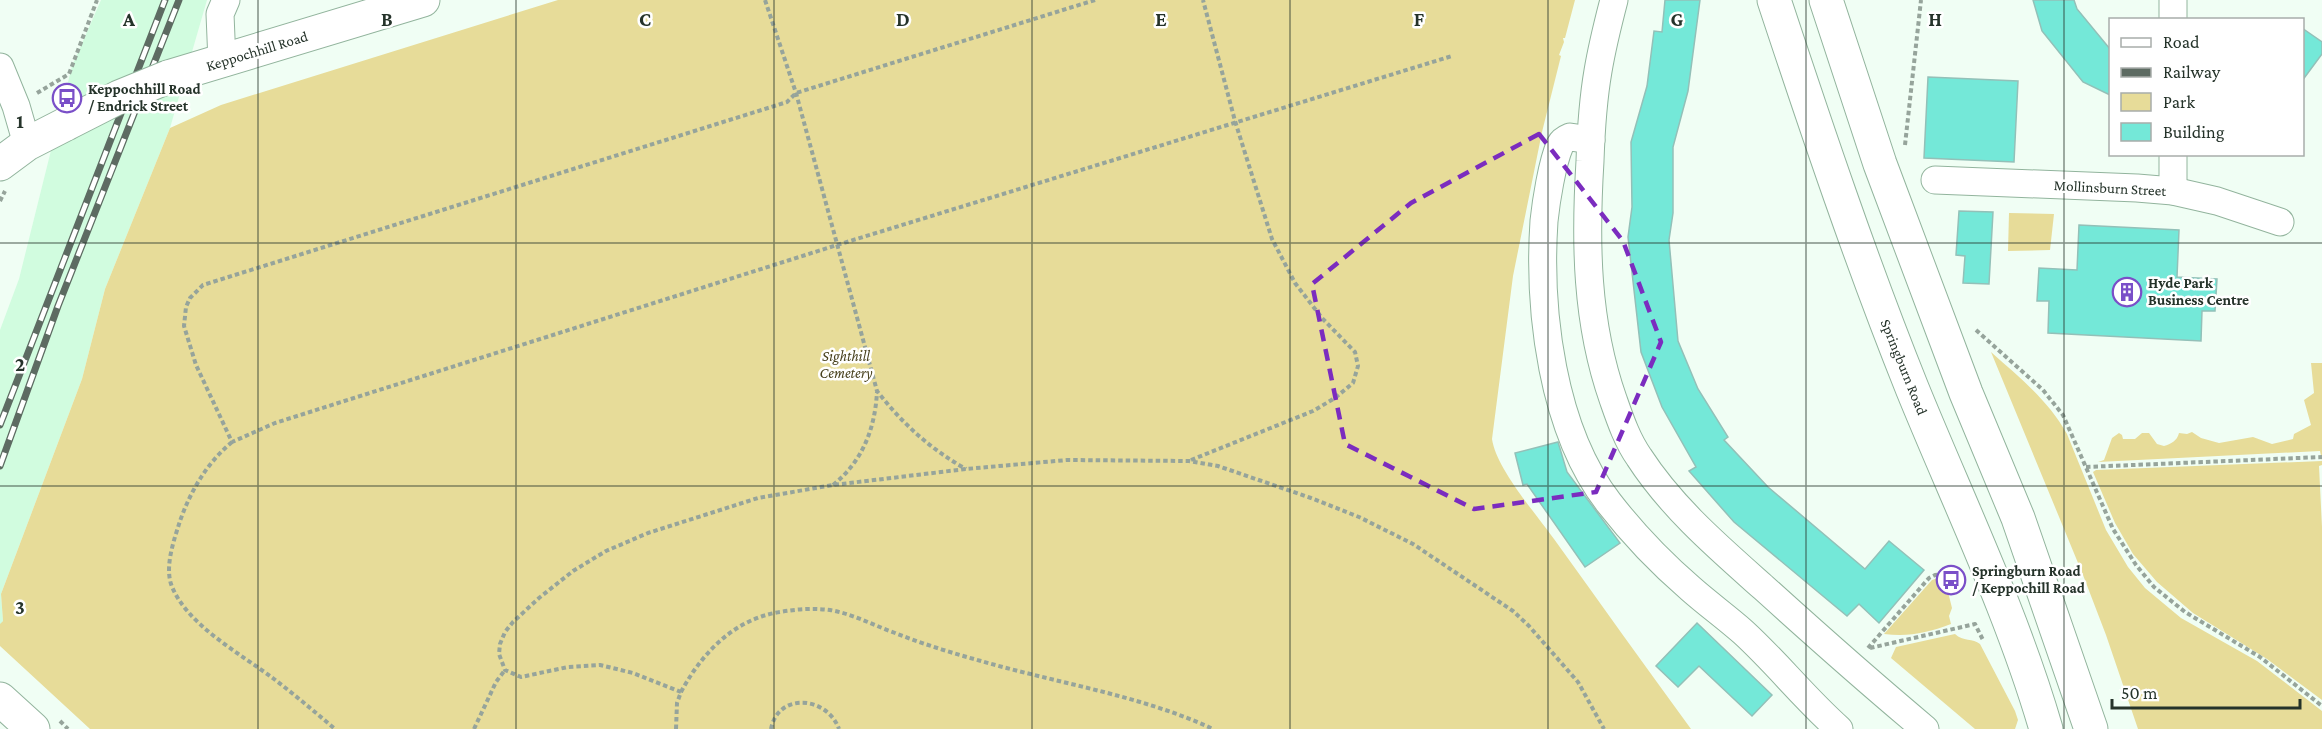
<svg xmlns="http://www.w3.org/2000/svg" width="2322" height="729" viewBox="0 0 2322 729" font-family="'Crimson Pro',serif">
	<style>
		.built { fill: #d1fcdf }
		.green { fill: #e7dc99 }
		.building { fill: #74e8d8; stroke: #93c0b8; stroke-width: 1.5 }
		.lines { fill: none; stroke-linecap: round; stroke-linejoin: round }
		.street-casing { stroke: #92b49d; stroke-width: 29 }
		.secondary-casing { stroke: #92b49d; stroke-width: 35 }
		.primary-casing { stroke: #92b49d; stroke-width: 35 }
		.path { stroke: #96a49b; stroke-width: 4; stroke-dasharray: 4.5 3; stroke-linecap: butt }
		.street { stroke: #fff; stroke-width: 27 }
		.secondary { stroke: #fff; stroke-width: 33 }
		.primary { stroke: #fff; stroke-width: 33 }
		.rail-casing { stroke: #5d6b62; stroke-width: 7 }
		.rail { stroke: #fff; stroke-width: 4.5; stroke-dasharray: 14; stroke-linecap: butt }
		.secondary-bridge-casing { stroke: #92b49d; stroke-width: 35; stroke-linecap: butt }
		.secondary-bridge { stroke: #fff; stroke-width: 33 }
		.marked { fill: none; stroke: #7b2cbf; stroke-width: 4.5; stroke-dasharray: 12 8; stroke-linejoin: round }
		.grid { fill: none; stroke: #25332a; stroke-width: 1.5; stroke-opacity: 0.55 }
		.labels { text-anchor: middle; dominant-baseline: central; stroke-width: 5; stroke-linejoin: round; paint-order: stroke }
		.street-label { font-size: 15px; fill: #25332a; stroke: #fff }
		.poi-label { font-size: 15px; font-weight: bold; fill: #25332a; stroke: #fff; text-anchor: start }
		.park-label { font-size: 15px; font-style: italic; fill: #48411d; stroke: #fff }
		.grid-label { font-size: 20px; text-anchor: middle; font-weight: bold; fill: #25332a; stroke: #fff; stroke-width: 5; stroke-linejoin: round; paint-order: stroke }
	</style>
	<rect width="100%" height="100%" fill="#f0fef4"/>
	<polygon class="built" points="101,0 207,0 170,128 105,289 82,379 1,594 3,621 0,625 0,330 19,279 72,66"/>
	<g class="green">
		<path d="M558,0H1575L1565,38H1563L1564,42L1559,55L1561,56L1542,132L1513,276L1492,439C1496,468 1536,514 1554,539C1600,603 1645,666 1691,729H90L0,646V624L3,621L1,594L82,379L105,289L170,128L221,105Z"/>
		<polygon points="2009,213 2054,214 2050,250 2008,251"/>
		<path d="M1991,352C2020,378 2048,400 2067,434L2106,530L2128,567L2145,588L2181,618L2257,661L2322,711V729H2138L2106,635L2083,575Z"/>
		<path d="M2311,363H2322V465L2319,466L2322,527V700L2267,659L2193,613L2157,582L2133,554L2115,523L2093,472L2096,470L2322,461L2320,451L2098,462L2104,460L2112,438L2119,433L2122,435L2123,439H2135L2142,433H2149L2157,444L2164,446C2171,444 2177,441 2179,433L2187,434L2192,432L2201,438L2219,443L2253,437L2272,444L2293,439L2294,434L2311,425L2304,400L2314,393Z"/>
		<path d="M1944,576L1952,608L1949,616L1951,624C1927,633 1909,637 1884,634L1932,580Z"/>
		<path d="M1955,634C1963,642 1973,638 1980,644L2015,711L2018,720L2015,729H1975L1891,658L1896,647Z"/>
	</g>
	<g class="building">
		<polygon points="1665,0 1700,0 1688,91 1673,147 1673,213 1669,240 1678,341 1698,389 1728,437 1724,440 1768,487 1865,569 1889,541 1924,570 1879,623 1859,604 1847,616 1734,522 1689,471 1696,467 1662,407 1641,352 1628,237 1632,207 1631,142 1647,86 1654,31 1662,32"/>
		<polygon points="2033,0 2074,0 2077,9 2110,49 2110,95 2083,82 2042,31"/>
		<polygon points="2302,28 2322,42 2322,54 2302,81"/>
		<polygon points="1928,77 2018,81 2014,162 1924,158"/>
		<polygon points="1959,211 1993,212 1989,284 1963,283 1965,256 1956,255"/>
		<polygon points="2079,225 2179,230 2177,277 2217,279 2215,311 2202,311 2201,341 2048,333 2049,301 2037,301 2039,268 2077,270"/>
		<polygon points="1558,442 1567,472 1620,543 1585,567 1527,484 1523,485 1515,453"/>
		<polygon points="1697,623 1772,695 1752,716 1699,666 1678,687 1656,666"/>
	</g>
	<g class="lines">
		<g class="street-casing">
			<g id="street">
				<path d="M1614,0C1608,23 1602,47 1598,71C1593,100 1591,131 1590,161C1585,242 1586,322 1613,399C1620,419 1627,440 1639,457C1672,508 1719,548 1764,588C1817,636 1870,683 1925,729"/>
				<polyline points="2173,20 2173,0"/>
				<polyline points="222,62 220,14 226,0"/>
				<polyline points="0,67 16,106 27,144"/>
				<path d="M1591,140L1570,137C1565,139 1562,141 1560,145C1552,163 1546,202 1544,221C1538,311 1552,430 1609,503C1633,534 1662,564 1691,589C1708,604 1726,617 1743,632C1777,663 1805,699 1839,729"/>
				<polyline points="1935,180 2137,188 2173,191 2217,201 2280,222"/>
				<polyline points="2173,191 2173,154"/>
			</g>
		</g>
		<g class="secondary-casing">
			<g id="secondary">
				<polyline points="168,77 423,0"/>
				<polyline points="0,164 27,144 66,124"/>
				<polyline points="0,699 33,729"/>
			</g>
		</g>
		<g class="primary-casing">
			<g id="primary">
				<path d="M1774,0C1817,130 1861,261 1912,388C1958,501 2012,612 2046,729"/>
				<polyline points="1826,0 1880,164 1966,393 2018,518 2091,729"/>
			</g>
		</g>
		<g class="path">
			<path d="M765,0L796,93L877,391C902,423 930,449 966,469"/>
			<polyline points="1095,0 796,93 787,102 203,285 190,298 186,307 184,326 196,365 232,442 275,423 837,245 1452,56"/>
			<polyline points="37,93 69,74 97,0"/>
			<polyline points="1905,145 1921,0"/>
			<polyline points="0,201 5,191"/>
			<polyline points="1976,330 2043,390 2063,415 2113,529 2136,565 2154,587 2185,612 2260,657 2322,706"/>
			<path d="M232,442C207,463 191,490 180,521C174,540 165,565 171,584C185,624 241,654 274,679C295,695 315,712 335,729"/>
			<polyline points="1191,460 1313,411 1335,398 1353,383 1358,366 1355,352 1322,318 1295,283 1272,239 1235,121 1203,0"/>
			<polyline points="2086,467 2322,457"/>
			<path d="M833,485C863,461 875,428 877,392"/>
			<polyline points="1868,648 1929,578 1935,575 1959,571"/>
			<polyline points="1870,648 1975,624 1983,640"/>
			<path d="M681,692C702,653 734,619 780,612C797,609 813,608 830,610C853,614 873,625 895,633C923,644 952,653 981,661C1057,683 1143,696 1213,729"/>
			<polyline points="60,721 68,729"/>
			<polyline points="474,729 496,682 505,670"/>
			<polyline points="676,729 677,703 681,692 633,673 600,665 568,667 521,677 505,670 499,654 500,644 505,632 513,622 539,598 573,571 606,551 648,533 758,498 833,485 966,469 1067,460 1189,461 1218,466 1311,498 1359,517 1413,544 1513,611 1529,626 1578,682 1604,729"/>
			<path d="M771,729C778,692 827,696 839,729"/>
		</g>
		<use href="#street" class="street"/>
		<use href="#secondary" class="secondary"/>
		<use href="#primary" class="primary"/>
		<g class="rail-casing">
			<g id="rail">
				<polyline points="0,425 165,0"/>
				<polyline points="0,466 58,306 179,0"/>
			</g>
		</g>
		<use href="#rail" class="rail"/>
		<g class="secondary-bridge-casing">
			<polyline id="secondary-bridge" points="66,124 119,97 168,77"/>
		</g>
		<use href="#secondary-bridge" class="secondary-bridge"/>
	</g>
	<path class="marked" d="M1539,134L1623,241L1661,342L1596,492L1474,509L1345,444L1312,284L1411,203Z"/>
	<path class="grid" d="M258,0V729M516,0V729M774,0V729M1032,0V729M1290,0V729M1548,0V729M1806,0V729M2064,0V729M0,243H2322M0,486H2322"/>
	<defs>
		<g id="bus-ring" transform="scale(1.5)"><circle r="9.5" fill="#fff" stroke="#7a4fc8" stroke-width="1.5"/><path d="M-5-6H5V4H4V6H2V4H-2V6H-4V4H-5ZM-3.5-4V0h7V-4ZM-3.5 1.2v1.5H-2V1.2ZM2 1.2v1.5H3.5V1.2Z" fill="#7a4fc8"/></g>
		<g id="building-ring" transform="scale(1.5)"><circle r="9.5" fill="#fff" stroke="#7a4fc8" stroke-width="1.5"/><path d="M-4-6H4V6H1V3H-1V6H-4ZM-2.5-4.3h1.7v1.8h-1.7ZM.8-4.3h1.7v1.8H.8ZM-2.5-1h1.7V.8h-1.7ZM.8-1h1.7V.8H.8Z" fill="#7a4fc8"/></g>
	</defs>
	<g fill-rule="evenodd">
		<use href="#bus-ring" x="67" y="98"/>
		<use href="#building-ring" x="2127" y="292"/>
		<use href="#bus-ring" x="1951" y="580"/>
	</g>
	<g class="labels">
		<g class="street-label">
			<text transform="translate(257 51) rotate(-17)">Keppochhill Road</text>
			<text transform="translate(2110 188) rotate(3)">Mollinsburn Street</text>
			<text transform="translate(1904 367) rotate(68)">Springburn Road</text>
		</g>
		<g class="poi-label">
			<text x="88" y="89">Keppochhill Road<tspan x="88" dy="17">/ Endrick Street</tspan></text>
			<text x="2148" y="283">Hyde Park<tspan x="2148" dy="17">Business Centre</tspan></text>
			<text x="1972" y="571">Springburn Road<tspan x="1972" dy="17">/ Keppochill Road</tspan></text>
		</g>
		<g class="park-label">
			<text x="846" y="356">Sighthill<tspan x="846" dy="17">Cemetery</tspan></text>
		</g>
	</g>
	<g class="grid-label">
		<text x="129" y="26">A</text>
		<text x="387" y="26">B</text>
		<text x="645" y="26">C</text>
		<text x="903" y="26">D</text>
		<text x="1161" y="26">E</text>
		<text x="1419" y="26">F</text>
		<text x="1677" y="26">G</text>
		<text x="1935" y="26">H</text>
		<text x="20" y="128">1</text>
		<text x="20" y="371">2</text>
		<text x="20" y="614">3</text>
	</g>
	<rect x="2109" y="18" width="195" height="138" fill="#ffffff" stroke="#a8adaa" stroke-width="1.5"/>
	<rect x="2121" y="38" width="30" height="9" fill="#ffffff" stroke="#a8adaa" stroke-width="1.5"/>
	<text x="2163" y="48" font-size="18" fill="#25332a">Road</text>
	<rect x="2121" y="68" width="30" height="9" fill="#5d6b62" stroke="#a8adaa" stroke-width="1.5"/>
	<text x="2163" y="78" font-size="18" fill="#25332a">Railway</text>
	<rect x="2121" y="93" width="30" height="18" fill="#e7dc99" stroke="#a8adaa" stroke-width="1.5"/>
	<text x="2163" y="108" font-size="18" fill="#25332a">Park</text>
	<rect x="2121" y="123" width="30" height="18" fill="#74e8d8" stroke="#a8adaa" stroke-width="1.5"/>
	<text x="2163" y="138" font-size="18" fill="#25332a">Building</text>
	<path d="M2112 699v9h188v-9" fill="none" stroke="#25332a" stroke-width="3"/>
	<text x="2121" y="699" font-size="18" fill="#25332a" stroke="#ffffff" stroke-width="4.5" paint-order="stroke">50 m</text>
</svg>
